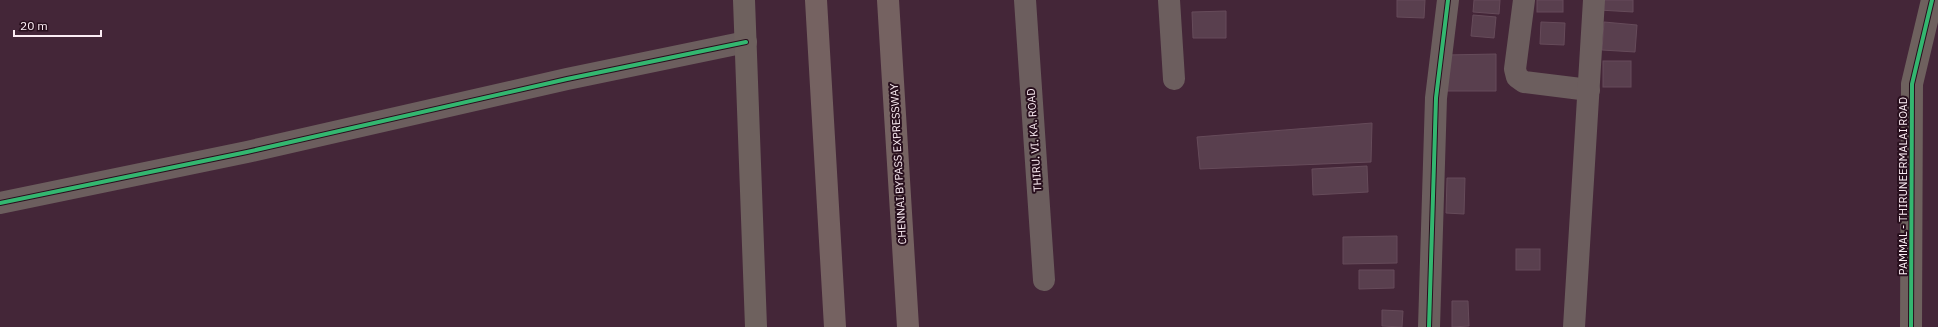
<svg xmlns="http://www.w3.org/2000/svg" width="1938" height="327" viewBox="0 0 1938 327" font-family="'IBM Plex Sans',sans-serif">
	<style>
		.building { fill: #593f4e; stroke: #664b5a }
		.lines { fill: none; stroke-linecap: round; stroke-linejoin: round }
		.street { stroke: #6c5e5e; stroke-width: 22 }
		.secondary { stroke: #6e615e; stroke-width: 22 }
		.highway { stroke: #756261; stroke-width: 22 }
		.cycleway-casing { stroke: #280f1d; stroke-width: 6 }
		.cycleway { stroke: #33b770; stroke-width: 4 }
		.labels { text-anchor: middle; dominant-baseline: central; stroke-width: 4; stroke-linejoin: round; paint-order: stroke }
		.street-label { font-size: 11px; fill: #fcedf4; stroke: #280f1d }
	</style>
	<rect width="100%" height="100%" fill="#442638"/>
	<g class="building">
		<polygon points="1397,0 1425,0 1424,18 1397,17"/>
		<polygon points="1474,0 1500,0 1499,14 1473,12"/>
		<rect x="1537" y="0" width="26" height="12"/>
		<polygon points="1600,0 1633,0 1633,12 1599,10"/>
		<polygon points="1226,11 1226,38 1193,38 1192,12"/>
		<polygon points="1473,15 1496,17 1494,38 1471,36"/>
		<polygon points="1541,22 1565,23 1564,45 1540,44"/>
		<polygon points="1604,22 1637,25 1635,52 1602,50"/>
		<polygon points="1496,54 1496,91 1446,91 1446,55"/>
		<rect x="1603" y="61" width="28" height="26"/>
		<polygon points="1372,123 1371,162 1200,169 1197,137"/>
		<polygon points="1367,166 1368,192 1313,195 1312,169"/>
		<polygon points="1447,178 1465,178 1464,214 1446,213"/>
		<polygon points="1397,236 1397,263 1343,264 1343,237"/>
		<rect x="1516" y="249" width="24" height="21"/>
		<polygon points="1359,270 1394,270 1394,288 1359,289"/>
		<polygon points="1452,301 1468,301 1469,326 1452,327"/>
		<polygon points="1382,310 1403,311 1402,327 1382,326"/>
	</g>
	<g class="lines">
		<g class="street">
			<polyline points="1025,0 1044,280"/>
			<polyline points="1169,0 1174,79"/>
			<polyline points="1524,0 1515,69 1517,77 1524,82 1589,90"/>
			<polyline points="0,203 247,152 567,79 746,42"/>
			<polyline points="1429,327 1436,98 1448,0"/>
			<polyline points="1574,327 1594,0"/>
		</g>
		<g class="secondary">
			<polyline points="744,0 756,327"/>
			<polyline points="1911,327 1912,84 1932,0"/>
		</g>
		<g class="highway">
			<polyline points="816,0 835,327"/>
			<polyline points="888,0 908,327"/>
		</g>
		<g class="cycleway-casing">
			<g id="cycleway">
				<polyline points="0,203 247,152 567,79 746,42"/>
				<polyline points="1429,327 1436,98 1448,0"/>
				<polyline points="1911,327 1912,84 1932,0"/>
			</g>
		</g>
		<use href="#cycleway" class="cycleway"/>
	</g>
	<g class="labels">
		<g class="street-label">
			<text transform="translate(1034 140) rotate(-94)">THIRU. VI. KA. ROAD</text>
			<text transform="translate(898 164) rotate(-93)">CHENNAI BYPASS EXPRESSWAY</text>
			<text transform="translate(1903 186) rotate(-90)">PAMMAL - THIRUNEERMALAI ROAD</text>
		</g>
	</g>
	<path d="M14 30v6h87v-6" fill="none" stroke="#fcedf4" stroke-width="2"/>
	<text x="20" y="30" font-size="12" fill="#fcedf4" stroke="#280f1d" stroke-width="3" paint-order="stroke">20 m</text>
</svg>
